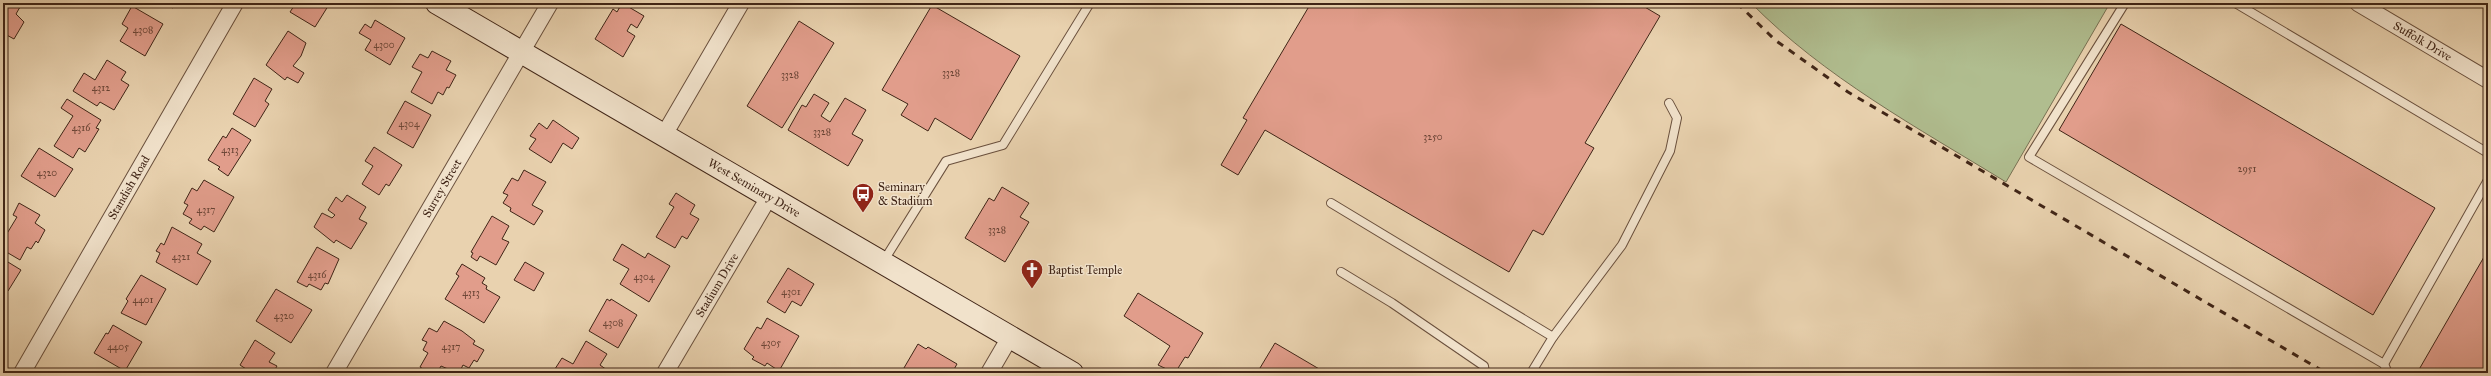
<svg xmlns="http://www.w3.org/2000/svg" width="2491" height="376" viewBox="0 0 2491 376" font-family="'IM FELL Great Primer',serif">
	<style>
		.green { fill: #b0bd8f; stroke: #787153 }
		.building { fill: #e19d8b; stroke: #402517 }
		.lines { fill: none; stroke-linecap: round; stroke-linejoin: round }
		.service-casing { stroke: #6a503d; stroke-width: 10 }
		.minor-casing { stroke: #6a503d; stroke-width: 18 }
		.secondary-casing { stroke: #402517; stroke-width: 24 }
		.service { stroke: #f1e2cb; stroke-width: 8 }
		.minor { stroke: #f1e2cb; stroke-width: 16 }
		.secondary { stroke: #f1e2cb; stroke-width: 22 }
		.rail { stroke: #402517; stroke-width: 3; stroke-dasharray: 7 7; stroke-linecap: butt }
		.labels { text-anchor: middle; dominant-baseline: central; stroke-width: 3; stroke-linejoin: round; paint-order: stroke }
		.number-label { font-size: 10px; fill: #684334 }
		.street-label { font-size: 12px; fill: #402517; stroke: #f1e2cb }
		.poi-label { font-size: 12px; fill: #402517; stroke: #f1e2cb; text-anchor: start }
	</style>
	<rect width="100%" height="100%" fill="#e9d2af"/>
	<filter id="stains"><feTurbulence type="fractalNoise" baseFrequency=".005" numOctaves="4"/><feColorMatrix values="0 0 0 0 .2 0 0 0 0 .09 0 0 0 0 .02 0 0 0 .5 -.17"/></filter>
	<radialGradient id="worn" r=".72"><stop offset=".6" stop-color="#630" stop-opacity="0"/><stop offset="1" stop-color="#630" stop-opacity=".3"/></radialGradient>
	<path class="green" d="M1751,3H2110L2006,182C1918,128 1824,77 1751,3Z"/>
	<g class="building">
		<polygon points="3,3 13,3 20,7 16,14 24,22 14,39 3,33 5,29 3,27"/>
		<polygon points="163,3 176,3 173,8"/>
		<polygon points="296,3 330,3 315,27 290,12"/>
		<polygon points="622,3 644,16 637,28 631,24 627,31 635,36 623,57 595,39 613,9 617,12"/>
		<polygon points="1311,3 1638,3 1660,16 1585,143 1594,148 1543,235 1533,230 1509,272 1265,130 1238,175 1221,165 1247,120 1243,118"/>
		<polygon points="932,5 1020,56 971,140 935,118 928,131 901,115 908,104 882,90"/>
		<polygon points="132,6 163,24 145,56 120,41 128,28 122,24"/>
		<polygon points="375,20 405,38 390,65 365,50 371,40 359,33 365,24 371,28"/>
		<polygon points="799,21 834,43 782,128 747,106"/>
		<polygon points="2121,24 2435,208 2373,315 2059,130"/>
		<polygon points="288,31 306,43 301,56 293,66 304,73 298,83 287,77 285,80 266,65"/>
		<polygon points="432,51 451,61 446,70 456,75 449,88 447,87 443,95 438,92 432,104 411,92 422,72 412,67 420,54 428,58"/>
		<polygon points="107,60 126,72 121,80 129,85 114,110 100,102 97,106 73,91 84,73 95,80"/>
		<polygon points="254,78 272,89 265,101 269,104 255,127 233,114"/>
		<polygon points="814,94 829,103 821,116 830,122 845,98 866,110 852,134 863,140 848,166 788,130 802,105 806,107"/>
		<polygon points="67,99 101,120 96,128 99,129 85,152 79,148 73,158 54,146 73,116 61,108"/>
		<polygon points="405,101 431,115 413,148 387,133"/>
		<polygon points="553,120 579,138 572,149 563,143 551,163 529,149 536,139 530,136 539,123 547,129"/>
		<polygon points="232,128 251,140 228,176 218,169 220,167 208,160 223,136 226,138"/>
		<polygon points="374,147 402,165 389,186 386,184 379,195 362,184 373,166 365,161"/>
		<polygon points="39,148 73,169 55,197 21,176"/>
		<polygon points="524,170 546,182 532,205 543,211 534,225 510,211 511,208 503,203 508,195 503,193 512,178 518,181"/>
		<polygon points="204,180 234,197 214,232 204,226 201,230 189,223 192,219 183,214 188,205 184,203 192,188 197,191"/>
		<polygon points="1002,187 1029,203 1020,217 1029,222 1005,262 965,238 989,198 994,201"/>
		<polygon points="676,193 695,205 690,214 699,219 687,239 682,236 675,248 656,237 674,207 669,204"/>
		<polygon points="347,195 366,207 359,219 367,223 351,249 336,240 334,243 314,227 322,213 332,218 335,215 328,210 336,197 342,202"/>
		<polygon points="19,203 40,215 35,223 45,230 38,243 36,241 31,249 27,247 20,260 3,250 3,240 17,217 13,215"/>
		<polygon points="492,216 509,226 502,239 509,242 496,265 480,256 477,261 471,257 473,253 471,252"/>
		<polygon points="172,227 202,244 197,253 211,261 197,285 156,262 160,253 156,251 161,243 164,245"/>
		<polygon points="622,244 645,258 648,253 670,266 649,302 620,284 629,269 613,260"/>
		<polygon points="317,247 339,259 328,284 325,283 321,290 309,284 307,287 297,282"/>
		<polygon points="2488,250 2488,373 2417,373"/>
		<polygon points="3,259 21,270 8,291 5,289 3,292"/>
		<polygon points="525,262 544,273 534,291 514,280"/>
		<polygon points="462,264 485,278 482,283 487,286 486,289 500,297 484,323 445,299 459,276 456,274"/>
		<polygon points="788,268 814,284 801,306 792,301 785,313 767,302"/>
		<polygon points="141,275 166,289 146,325 121,313 128,301 126,299"/>
		<polygon points="276,289 312,310 291,343 256,321"/>
		<polygon points="1138,293 1203,333 1188,358 1185,357 1175,373 1158,365 1170,346 1124,316"/>
		<polygon points="607,299 610,301 611,299 637,315 618,348 589,331"/>
		<polygon points="767,318 799,336 779,371 767,363 765,366 752,359 754,357 744,349 757,327 761,329"/>
		<polygon points="444,321 462,331 475,341 473,344 484,350 477,362 474,360 469,368 463,365 459,373 446,373 448,369 441,366 437,373 430,373 420,367 428,353 423,350 427,342 422,340 429,328 437,332"/>
		<polygon points="113,325 142,342 125,371 94,353 106,333 108,334"/>
		<polygon points="255,340 275,353 269,362 277,366 273,373 243,373 246,369 240,365"/>
		<polygon points="586,341 607,354 600,365 607,370 605,373 553,372 562,358 573,364"/>
		<polygon points="1275,343 1326,373 1257,373"/>
		<polygon points="918,344 926,349 928,347 957,364 952,373 901,373"/>
		<polygon points="409,369 416,373 406,373"/>
		<polygon points="741,369 748,373 738,373"/>
	</g>
	<g class="lines">
		<g class="service-casing">
			<g id="service">
				<polyline points="2125,3 2029,157 2384,364 2488,180"/>
				<polyline points="2237,4 2488,153"/>
				<polyline points="1331,203 1553,337 1531,373"/>
				<polyline points="883,262 946,161 1003,145 1090,3"/>
				<polyline points="1341,272 1392,303 1484,366 1485,373"/>
				<polyline points="1553,337 1622,245 1670,151 1677,118 1669,103"/>
				<polyline points="2384,364 2388,373"/>
			</g>
		</g>
		<g class="minor-casing">
			<g id="minor">
				<path id="s1" d="M2358,3L2488,80"/>
				<polyline points="664,135 741,3"/>
				<path id="s2" d="M22,373L235,3"/>
				<path id="s3" d="M334,373L550,3"/>
				<path id="s4" d="M665,373L769,197"/>
				<polyline points="989,373 1010,337"/>
			</g>
		</g>
		<g class="secondary-casing">
			<g id="secondary">
				<path id="s5" d="M437,3L1072,373"/>
			</g>
		</g>
		<use href="#service" class="service"/>
		<use href="#minor" class="minor"/>
		<use href="#secondary" class="secondary"/>
		<polyline class="rail" points="1737,3 1775,40 1848,92 2326,373"/>
	</g>
	<defs>
		<g id="bus-pin" transform="scale(1.15)"><path d="M0 17L-7.5 6A9.5 9.5 0 1 1 7.5 6Z" fill="#8f2418" stroke="#f1e2cb"/><path d="M-5-6H5V4H4V6H2V4H-2V6H-4V4H-5ZM-3.5-4V0h7V-4ZM-3.5 1.2v1.5H-2V1.2ZM2 1.2v1.5H3.5V1.2Z" fill="#fff"/></g>
		<g id="church-pin" transform="scale(1.15)"><path d="M0 17L-7.5 6A9.5 9.5 0 1 1 7.5 6Z" fill="#8f2418" stroke="#f1e2cb"/><path d="M-1.2-6h2.4v3.5h3.3v2.4h-3.3V6h-2.4V-.1h-3.3v-2.4h3.3Z" fill="#fff"/></g>
	</defs>
	<g fill-rule="evenodd">
		<use href="#bus-pin" x="863" y="194"/>
		<use href="#church-pin" x="1032" y="270"/>
	</g>
	<g class="labels">
		<g class="number-label">
			<text x="143" y="30">4308</text>
			<text x="384" y="45">4300</text>
			<text x="951" y="73">3328</text>
			<text x="790" y="75">3328</text>
			<text x="101" y="88">4312</text>
			<text x="409" y="124">4304</text>
			<text x="81" y="128">4316</text>
			<text x="822" y="132">3328</text>
			<text x="1433" y="137">3250</text>
			<text x="230" y="150">4313</text>
			<text x="2247" y="169">2951</text>
			<text x="47" y="173">4320</text>
			<text x="206" y="210">4317</text>
			<text x="997" y="230">3328</text>
			<text x="181" y="257">4321</text>
			<text x="317" y="275">4316</text>
			<text x="644" y="277">4304</text>
			<text x="791" y="292">4301</text>
			<text x="471" y="293">4313</text>
			<text x="143" y="300">4401</text>
			<text x="284" y="316">4320</text>
			<text x="613" y="323">4308</text>
			<text x="771" y="343">4305</text>
			<text x="118" y="347">4405</text>
			<text x="451" y="347">4317</text>
		</g>
		<g class="street-label">
			<text stroke="none"><textPath href="#s1" startOffset="75">Suffolk Drive</textPath></text>
			<text stroke="none"><textPath href="#s2" startOffset="214">Standish Road</textPath></text>
			<text stroke="none"><textPath href="#s3" startOffset="214">Surrey Street</textPath></text>
			<text stroke="none"><textPath href="#s5" startOffset="367">West Seminary Drive</textPath></text>
			<text stroke="none"><textPath href="#s4" startOffset="102">Stadium Drive</textPath></text>
		</g>
		<g class="poi-label">
			<text x="878" y="187">Seminary<tspan x="878" dy="14">&amp; Stadium</tspan></text>
			<text x="1048" y="270">Baptist Temple</text>
		</g>
	</g>
	<rect width="2491" height="376" fill="none" stroke="#e9d2af" stroke-width="16"/>
	<rect x="4" y="4" width="2483" height="368" fill="none" stroke="#402517" stroke-width="2"/>
	<rect x="8" y="8" width="2475" height="360" fill="none" stroke="#402517"/>
	<rect width="100%" height="100%" filter="url(#stains)"/>
	<rect width="100%" height="100%" fill="url(#worn)"/>
</svg>
